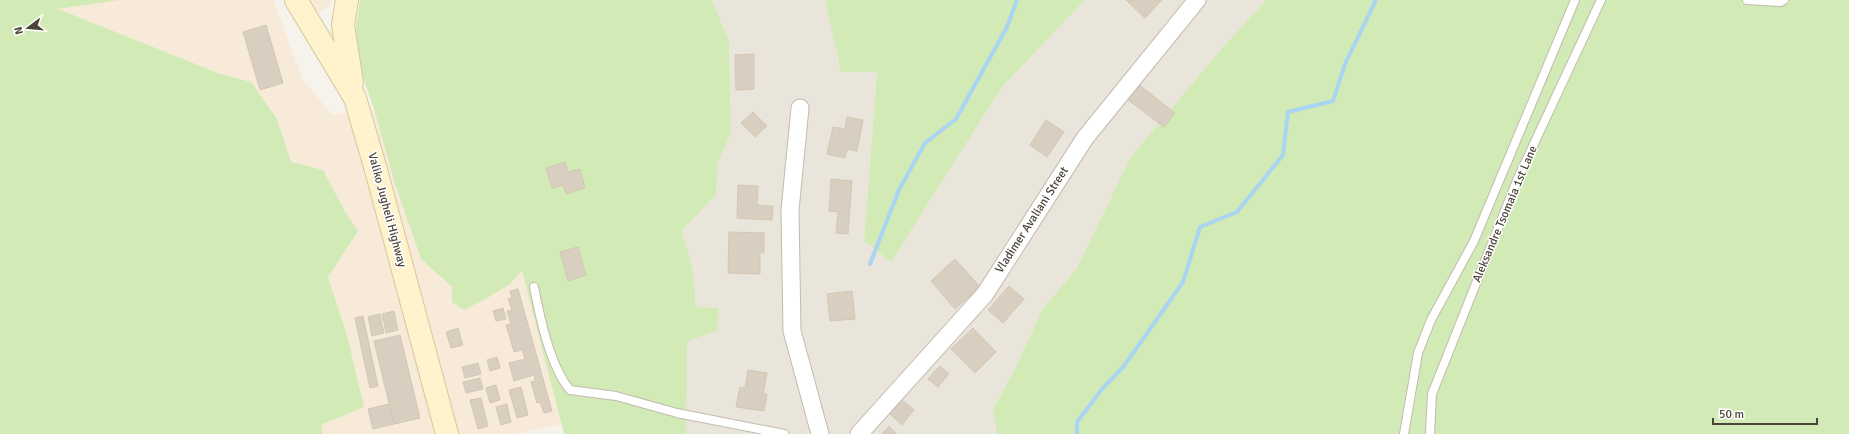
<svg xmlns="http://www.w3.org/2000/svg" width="1849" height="434" viewBox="0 0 1849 434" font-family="Signika,sans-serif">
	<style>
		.residential { fill: #eae5da }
		.commercial { fill: #f7ead8 }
		.green { fill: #d2eab5 }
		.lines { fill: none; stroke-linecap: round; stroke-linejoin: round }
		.stream { stroke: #a9d4f2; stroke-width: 4 }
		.building { fill: #d8cfc1; stroke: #d3c7b4 }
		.service-casing { stroke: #c2bbae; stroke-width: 10 }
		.minor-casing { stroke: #c2bbae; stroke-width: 19 }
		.secondary-casing { stroke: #d6c79b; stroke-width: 24 }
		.service { stroke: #fff; stroke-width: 8 }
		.minor { stroke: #fff; stroke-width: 17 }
		.secondary { stroke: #fff3cd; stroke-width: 22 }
		.labels { text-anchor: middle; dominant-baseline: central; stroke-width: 3; stroke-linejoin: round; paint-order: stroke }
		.street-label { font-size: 12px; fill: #4b4439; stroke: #fff }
	</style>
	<rect width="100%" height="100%" fill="#f6f3ec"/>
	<polygon class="residential" points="712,0 825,0 841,72 877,71 864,241 891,262 1002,87 1085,0 1266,0 1224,46 1077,268 1042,310 1015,369 993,409 997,434 685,434 686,341 719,308 696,307 693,271 682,230 716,195 718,162 731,133 729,41"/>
	<g class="commercial">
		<polygon points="119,0 273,0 303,80 332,115 374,109 395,184 421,259 452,287 464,310 489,297 510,284 522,271 561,424 517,434 323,434 321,425 363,407 347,335 328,276 357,231 344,210 291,162 277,119 251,82 218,73 57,9"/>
		<polygon points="303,0 332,0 330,6 319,12 306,5"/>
	</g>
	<g class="green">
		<polygon points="0,0 119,0 58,9 218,73 251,82 277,119 291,162 323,170 344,210 358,231 328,277 347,335 364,407 321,425 323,434 0,434"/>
		<polygon points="360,0 712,0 729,41 731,133 718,162 716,195 682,230 693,271 696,307 719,308 717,331 687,341 686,434 564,434 522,271 510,284 489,297 464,310 452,302 452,287 421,259 395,184 374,109 360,69 356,27"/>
		<polygon points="825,0 1085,0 1002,87 891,262 864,241 877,72 841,72"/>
		<polygon points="1266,0 1849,0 1849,434 997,434 993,409 1015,369 1042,310 1077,268 1131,157 1224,46"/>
	</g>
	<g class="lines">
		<g class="stream">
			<polyline points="870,264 899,190 925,143 956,119 1007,27 1017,0"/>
			<polyline points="1077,434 1077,422 1102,389 1124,366 1183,282 1200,227 1237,212 1283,155 1288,112 1333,101 1345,64 1376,0"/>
		</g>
	</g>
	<g class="building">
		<polygon points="1126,0 1162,0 1145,18"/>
		<polygon points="266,25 283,83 260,90 243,32"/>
		<polygon points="754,54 754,89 736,90 735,55"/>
		<polygon points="1138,84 1175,113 1164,127 1127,99"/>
		<polygon points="753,112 767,126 755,137 741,123"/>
		<polygon points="847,117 863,120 857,151 847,149 845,158 827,154 833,127 845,129"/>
		<polygon points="1046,120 1064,132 1047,157 1030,145"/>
		<polygon points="565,162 568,172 580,169 585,188 566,194 563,185 552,188 546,168"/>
		<polygon points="831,179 852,181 848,234 836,233 838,212 829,211"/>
		<polygon points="738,185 758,186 757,205 773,206 772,220 737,218"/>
		<polygon points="729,232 764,233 764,253 760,253 760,274 728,273"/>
		<polygon points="578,247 586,275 568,281 560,252"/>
		<polygon points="955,259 980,287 955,309 931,281"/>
		<polygon points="1009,286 1024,299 1003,323 988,310"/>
		<polygon points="518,289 552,411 544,413 540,402 537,403 531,382 535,381 534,375 514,381 509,363 525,359 522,350 514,352 506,325 511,324 507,311 512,310 508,299 512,298 510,291"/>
		<polygon points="852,291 855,319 830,321 827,294"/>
		<polygon points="503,308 506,319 496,321 493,311"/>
		<polygon points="394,311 396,320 384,323 382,314"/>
		<polygon points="380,314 382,323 370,326 368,317"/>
		<polygon points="363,316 378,386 370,388 355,318"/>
		<polygon points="396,321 398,330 386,333 384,324"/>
		<polygon points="382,324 384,333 372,336 370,327"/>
		<polygon points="458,328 463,345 451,348 446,332"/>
		<polygon points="973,328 996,352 975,373 951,349"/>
		<polygon points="400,335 420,418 394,424 374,341"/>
		<polygon points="497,357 500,368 490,371 487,360"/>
		<polygon points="478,363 481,374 465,378 462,367"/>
		<polygon points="940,366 949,374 938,387 928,379"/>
		<polygon points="748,370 767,373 763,394 767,394 764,411 736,407 740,387 745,388"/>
		<polygon points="480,378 483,389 466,393 463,382"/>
		<polygon points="496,385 500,400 490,403 486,388"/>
		<polygon points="521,387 528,415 517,418 509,390"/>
		<polygon points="481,398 488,426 478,429 470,400"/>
		<polygon points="902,400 914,410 902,425 890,414"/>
		<polygon points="389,404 394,424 373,429 368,409"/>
		<polygon points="507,404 511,422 501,425 496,407"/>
		<polygon points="889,426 897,434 882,434"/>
	</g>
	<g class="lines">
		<g class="service-casing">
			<g id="service">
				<polyline points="1747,0 1781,2 1784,0"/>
				<path d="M534,287C540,318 550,366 570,390L616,396L677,413L784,434"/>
				<polyline points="1404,434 1418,353 1431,320 1474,241 1575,0"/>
				<polyline points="1430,434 1432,394 1518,178 1601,0"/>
			</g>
		</g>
		<g class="minor-casing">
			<g id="minor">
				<polyline points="800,108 790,210 792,331 820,434"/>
				<polyline points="859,434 985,294 1085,138 1197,0"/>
			</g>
		</g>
		<g class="secondary-casing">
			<g id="secondary">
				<polyline points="296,0 355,98 376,170 447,434"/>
				<polyline points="347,0 343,25 352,83"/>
			</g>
		</g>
		<use href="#service" class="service"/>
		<use href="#minor" class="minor"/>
		<use href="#secondary" class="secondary"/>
	</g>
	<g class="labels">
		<g class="street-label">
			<text transform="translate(387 210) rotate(75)">Valiko Jugheli Highway</text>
			<text transform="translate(1505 214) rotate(-67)">Aleksandre Tsomaia 1st Lane</text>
			<text transform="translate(1032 220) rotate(-57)">Vladimer Avaliani Street</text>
		</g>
	</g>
	<g transform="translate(28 28) rotate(254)" stroke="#ffffff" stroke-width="3" paint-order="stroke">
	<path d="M0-3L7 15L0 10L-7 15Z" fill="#4b4439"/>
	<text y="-6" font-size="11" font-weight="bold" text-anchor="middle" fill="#4b4439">N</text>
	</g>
	<path d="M1713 418v6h104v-6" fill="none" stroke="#4b4439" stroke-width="2"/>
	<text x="1719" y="418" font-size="12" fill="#4b4439" stroke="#ffffff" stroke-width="3" paint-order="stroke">50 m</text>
</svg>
